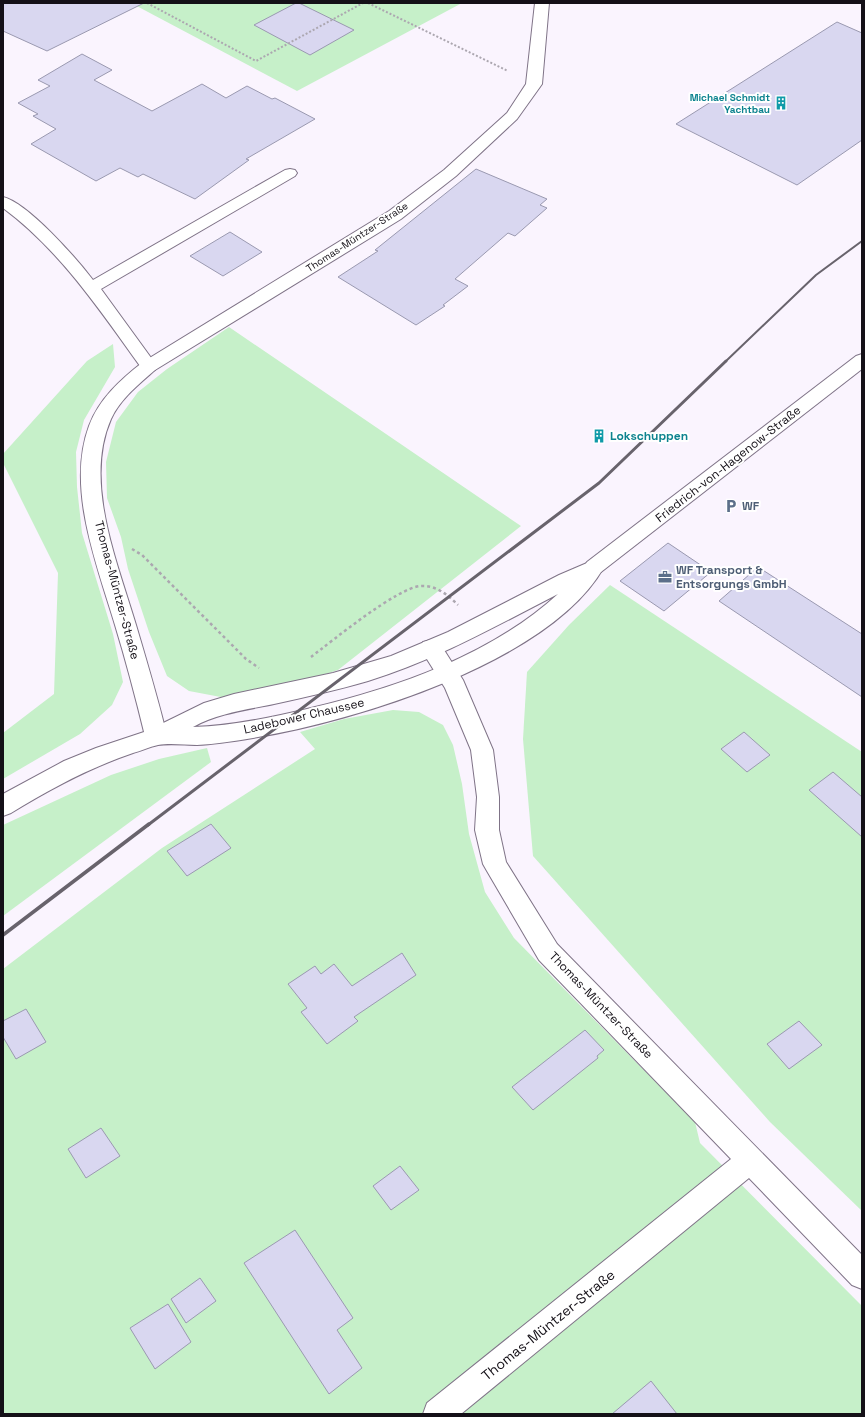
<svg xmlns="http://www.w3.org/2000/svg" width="865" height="1417" viewBox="0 0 865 1417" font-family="'Space Grotesk',sans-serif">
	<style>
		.green { fill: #c6f0c9 }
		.building { fill: #d9d7f0; stroke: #9a99b0 }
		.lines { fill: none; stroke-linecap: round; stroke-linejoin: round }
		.service-casing { stroke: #7f7387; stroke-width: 2 }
		.minor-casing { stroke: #7f7387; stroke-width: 2 }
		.tertiary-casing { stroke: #7f7387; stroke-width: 2 }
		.path-far1 { stroke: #aca7b0; stroke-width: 2; stroke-dasharray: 2 2; stroke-linecap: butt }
		.path { stroke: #aca7b0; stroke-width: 2.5; stroke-dasharray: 3 3; stroke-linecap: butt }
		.service { fill: #fff; fill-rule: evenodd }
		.minor { fill: #fff; fill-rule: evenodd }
		.tertiary { fill: #fff; fill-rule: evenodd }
		.rail-far2 { stroke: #68636c; stroke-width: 2 }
		.rail-far1 { stroke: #68636c; stroke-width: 3 }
		.rail { stroke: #68636c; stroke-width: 3.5 }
		.labels { text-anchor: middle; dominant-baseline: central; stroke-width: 4; stroke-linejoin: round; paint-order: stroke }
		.far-culture-label { font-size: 10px; font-weight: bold; fill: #0d838f; stroke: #fff; text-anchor: end }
		.far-street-label { font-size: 10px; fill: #141017; stroke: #fff }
		.culture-label { font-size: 12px; font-weight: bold; fill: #0d838f; stroke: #fff; text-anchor: start }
		.street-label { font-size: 12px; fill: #141017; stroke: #fff }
		.service-label { font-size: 12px; font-weight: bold; fill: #4e5e75; stroke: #fff; text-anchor: start }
		.near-street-label { font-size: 14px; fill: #141017; stroke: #fff }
	</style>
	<rect width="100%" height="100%" fill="#faf4fe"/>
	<g class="green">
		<polygon points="131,3 462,3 297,91"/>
		<polygon points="229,327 521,526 338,670 296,684 226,698 189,691 167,676 149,632 128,569 121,537 107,498 106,462 116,422 138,392 167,369"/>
		<polygon points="113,344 115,367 84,420 76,452 77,487 82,533 113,634 123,682 112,705 80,734 3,779 3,733 54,694 58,573 3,463 3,454 87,361"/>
		<polygon points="610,585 862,752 862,1211 770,1122 533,856 523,739 527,672 569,625"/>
		<polygon points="393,710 419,712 443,725 453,745 462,784 469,834 485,892 514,938 695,1122 700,1143 862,1306 862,1414 3,1414 3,969 162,848 315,749 300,732 344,719"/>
		<polygon points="207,748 211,762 3,916 3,825 111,775 159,759"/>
	</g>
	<g class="building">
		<polygon points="3,3 144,3 47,51 3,31"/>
		<polygon points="296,3 299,3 354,30 310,55 254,25"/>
		<polygon points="837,22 862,33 862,140 797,185 676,124"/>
		<polygon points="82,54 112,70 94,80 152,111 202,84 226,98 247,86 272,99 275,98 315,119 246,159 249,160 195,199 143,174 138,177 120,168 96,181 31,144 56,129 33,116 38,114 18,103 50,86 38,80"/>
		<polygon points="476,169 547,199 540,205 547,208 515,236 508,233 455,279 468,286 443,305 445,306 416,325 338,277 378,251 375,250"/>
		<polygon points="230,232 262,252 223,276 190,256"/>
		<polygon points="668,543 711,572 664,611 620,581"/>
		<polygon points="758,567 862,634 862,697 719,601"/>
		<polygon points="744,732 770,755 747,772 721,749"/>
		<polygon points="833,772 862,797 862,837 809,790"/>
		<polygon points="211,824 231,848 187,876 167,851"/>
		<polygon points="402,953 416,975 354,1017 358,1021 327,1044 301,1012 307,1008 288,984 315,966 321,974 334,964 352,986"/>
		<polygon points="26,1009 46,1042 16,1059 3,1037 3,1021"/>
		<polygon points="799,1021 822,1045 789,1069 767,1044"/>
		<polygon points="585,1030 604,1050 597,1056 598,1058 533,1110 512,1087"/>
		<polygon points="101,1128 120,1156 86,1178 68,1149"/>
		<polygon points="400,1166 419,1190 391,1210 373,1186"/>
		<polygon points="295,1230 353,1318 337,1330 362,1368 329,1394 244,1263"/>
		<polygon points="200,1278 216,1301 186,1323 171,1299"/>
		<polygon points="168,1304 191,1342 155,1369 130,1328"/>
		<polygon points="651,1381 677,1414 612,1414"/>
	</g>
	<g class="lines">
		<g class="service-casing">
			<path id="service" d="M290,169L295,170L297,173L295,176L101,289L157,366L155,370L149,371L143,370C101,312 61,251 3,208V197C28,203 77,259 93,280L285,170Z"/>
		</g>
		<g class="minor-casing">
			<g id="minor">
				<path d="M535,3H549L542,84L517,119L456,176L401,219L155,370C139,384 120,399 111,419C83,482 118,564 136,625C147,662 158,699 167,736L164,742L156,745L148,742L145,736C136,699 126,661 115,625C97,565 66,488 89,426C99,399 120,380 143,362L389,211L444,170L507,113L526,84Z"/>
				<polygon points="862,354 862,369 601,572 594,574 587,572 584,567 587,562 856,356"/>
				<polygon points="431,640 439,642 463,680 493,750 499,797 499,830 506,862 557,944 862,1255 862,1289 852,1285 749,1178 461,1414 423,1414 427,1403 731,1159 539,960 487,871 483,864 475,830 477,797 471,750 445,688 420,648 423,642"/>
			</g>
		</g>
		<g class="tertiary-casing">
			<path id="tertiary" d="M594,560L601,562L604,567C550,662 356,721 253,738C235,741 216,744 197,745C185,745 170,743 158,745C149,747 141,751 133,753C89,768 50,789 11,813L3,816V794L64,761L96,748L147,731L204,703L234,694L333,673L391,656L448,632L559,575ZM558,594C490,656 396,688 307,709C270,718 231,726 193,727C219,713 246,710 274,704C306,697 337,690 368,681C436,660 496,626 558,594Z"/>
		</g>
		<g class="path-far1">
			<polyline points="147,3 256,61 363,3"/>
			<polyline points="368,3 508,71"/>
		</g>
		<g class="path">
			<polyline points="132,549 142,555 246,659 259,668"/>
			<path d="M311,657C332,641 398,587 421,586C436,585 448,595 458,605"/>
		</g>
		<use href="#service" class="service"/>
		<use href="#minor" class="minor"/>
		<use href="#tertiary" class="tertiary"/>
		<polyline class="rail-far2" points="725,362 816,275 862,241"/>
		<polyline class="rail-far1" points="148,825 599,483 726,361"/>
		<polyline class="rail" points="3,935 149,824"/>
	</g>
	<defs>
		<g id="building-bare" transform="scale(1.08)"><path d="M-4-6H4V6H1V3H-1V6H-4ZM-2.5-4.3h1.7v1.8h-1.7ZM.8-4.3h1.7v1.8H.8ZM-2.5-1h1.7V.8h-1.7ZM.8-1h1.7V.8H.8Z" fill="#0f9aa8" stroke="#fff" stroke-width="2.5" paint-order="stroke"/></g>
		<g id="parking-bare" transform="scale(1.08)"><path d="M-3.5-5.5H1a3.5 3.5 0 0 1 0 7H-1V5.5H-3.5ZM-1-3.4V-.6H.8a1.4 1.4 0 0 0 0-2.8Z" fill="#5c6f8a" stroke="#fff" stroke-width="2.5" paint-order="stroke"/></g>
		<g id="office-bare" transform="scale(1.08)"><path d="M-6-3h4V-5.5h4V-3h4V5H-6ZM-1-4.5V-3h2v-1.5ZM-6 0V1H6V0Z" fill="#5c6f8a" stroke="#fff" stroke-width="2.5" paint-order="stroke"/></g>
	</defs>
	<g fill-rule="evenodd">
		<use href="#building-bare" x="781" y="103"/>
		<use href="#building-bare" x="599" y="436"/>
		<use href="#parking-bare" x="731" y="506"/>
		<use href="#office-bare" x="665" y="577"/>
	</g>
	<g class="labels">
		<g class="far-culture-label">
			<text x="770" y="97">Michael Schmidt<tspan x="770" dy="12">Yachtbau</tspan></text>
		</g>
		<g class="far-street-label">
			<text transform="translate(357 237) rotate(-33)">Thomas-Müntzer-Straße</text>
		</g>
		<g class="culture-label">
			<text x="610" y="436">Lokschuppen</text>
		</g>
		<g class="street-label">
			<text transform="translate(728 464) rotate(-38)">Friedrich-von-Hagenow-Straße</text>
			<text transform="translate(117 590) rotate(75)">Thomas-Müntzer-Straße</text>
			<text transform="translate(304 716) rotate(-13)">Ladebower Chaussee</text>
			<text transform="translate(601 1005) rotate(46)">Thomas-Müntzer-Straße</text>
		</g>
		<g class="service-label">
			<text x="742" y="506">WF</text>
			<text x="676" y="570">WF Transport &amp;<tspan x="676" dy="14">Entsorgungs GmbH</tspan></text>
		</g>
		<g class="near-street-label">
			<text transform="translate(548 1325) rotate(-39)">Thomas-Müntzer-Straße</text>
		</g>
	</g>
	<rect width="865" height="1417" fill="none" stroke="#141017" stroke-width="8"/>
</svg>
